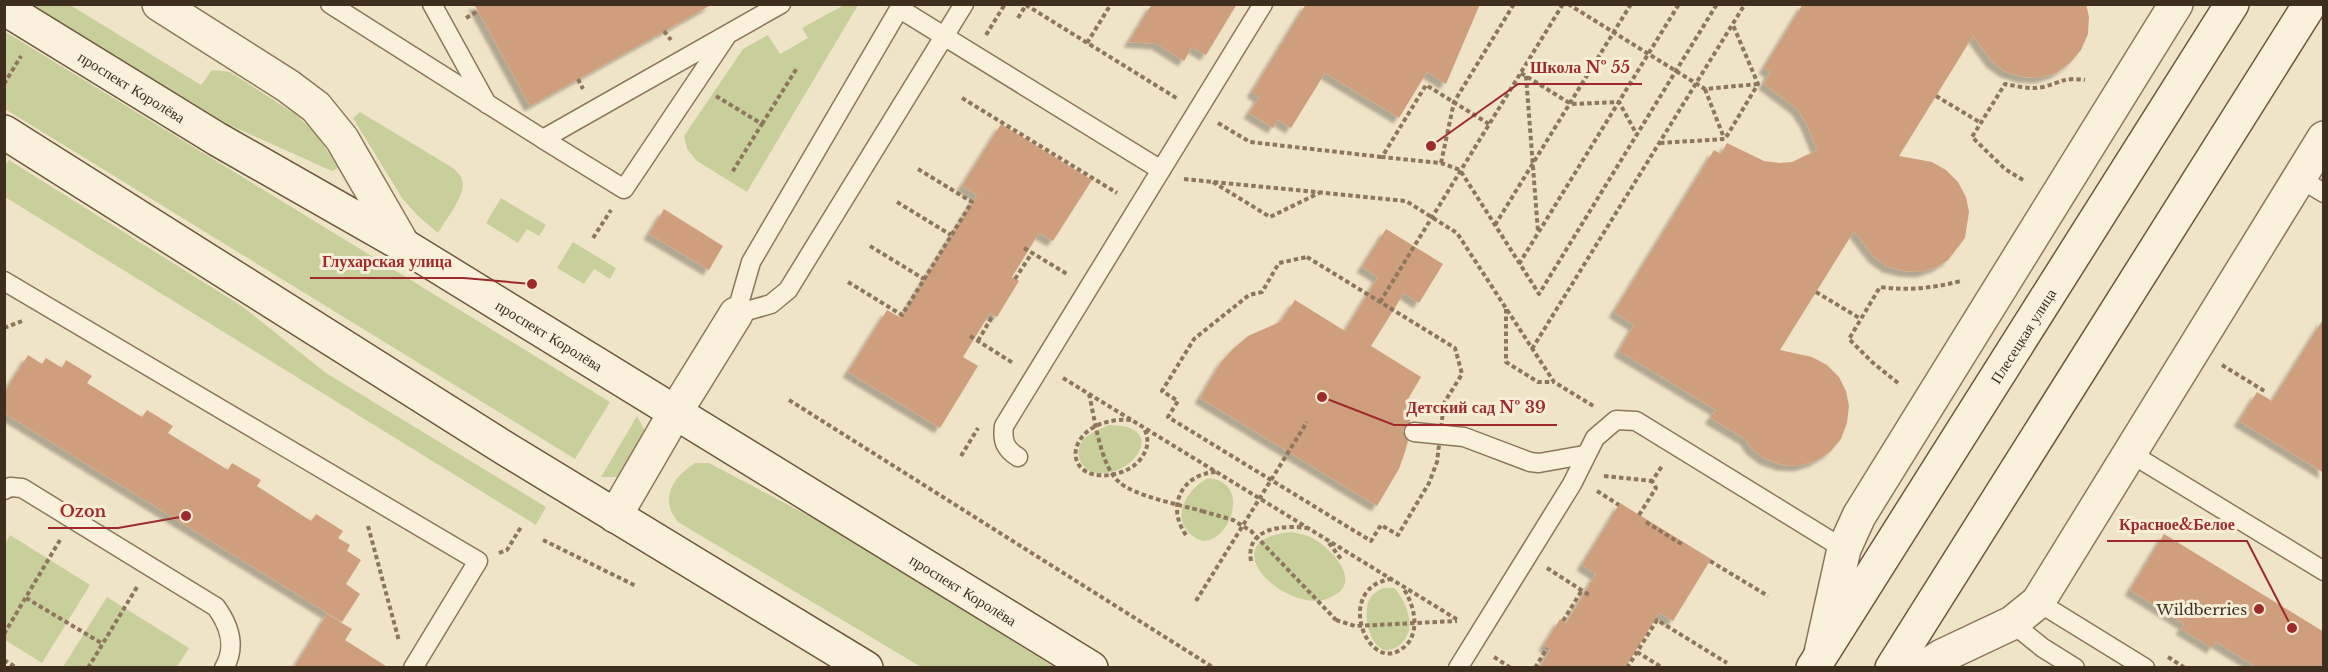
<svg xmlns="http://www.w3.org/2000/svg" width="2328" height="672" viewBox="0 0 2328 672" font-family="'Libre Baskerville',serif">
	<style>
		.green { fill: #c9cf9b }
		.building { fill: #cf9f7d; filter: url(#shadow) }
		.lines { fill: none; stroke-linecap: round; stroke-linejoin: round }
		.lane-casing { stroke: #8d765c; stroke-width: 21 }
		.street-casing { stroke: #8d765c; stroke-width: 36 }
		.secondary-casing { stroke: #6f573f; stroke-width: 36 }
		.path { stroke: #8d765c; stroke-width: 4; stroke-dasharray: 4.5 3; stroke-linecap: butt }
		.lane { stroke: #faf1dc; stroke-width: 18 }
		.street { stroke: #faf1dc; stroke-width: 33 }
		.secondary { stroke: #faf1dc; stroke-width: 33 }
		.path-bridge { stroke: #8d765c; stroke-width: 4; stroke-dasharray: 4.5 3; stroke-linecap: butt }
		.poi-dot { fill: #9e2a2b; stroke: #f7eed8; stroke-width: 2 }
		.labels { text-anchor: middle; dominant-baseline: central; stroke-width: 6; stroke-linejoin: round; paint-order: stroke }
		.street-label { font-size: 15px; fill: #3d2e20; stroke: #f7eed8 }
		.poi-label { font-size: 15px; fill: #3d2e20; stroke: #f7eed8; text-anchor: end }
		.leader { fill: none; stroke: #9e2a2b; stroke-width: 2 }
		.callout-dot { fill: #9e2a2b; stroke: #f7eed8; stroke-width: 2 }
		.callout-label { font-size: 16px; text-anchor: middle; font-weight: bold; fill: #9e2a2b; stroke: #f7eed8; stroke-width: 6; stroke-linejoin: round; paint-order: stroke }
	</style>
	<defs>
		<filter id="shadow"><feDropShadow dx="-5.5" dy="5.5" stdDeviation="1.5" flood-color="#0004"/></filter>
	</defs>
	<rect width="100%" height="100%" fill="#f0e4c8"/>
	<g class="green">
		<polygon points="32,5 70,5 201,85 212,70 230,72 295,114 316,133 338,168 332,171 225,123"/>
		<polygon points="844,5 858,5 747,192 697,161 687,149 684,136 743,49 768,35 780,54 808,38 802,28"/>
		<polygon points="4,31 610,402 575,459 5,109"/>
		<path d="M360,112L453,168C458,173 463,177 463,185C463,198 445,221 438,233L417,215L402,198L353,118Z"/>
		<polygon points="9,160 243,307 326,373 546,507 536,525 5,197 5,165"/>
		<polygon points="501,198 546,225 539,236 527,229 518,243 486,223"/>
		<polygon points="573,242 616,268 610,279 594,269 584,284 557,268"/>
		<polygon points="637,416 644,429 645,443 630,470 616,477 601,477"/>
		<path d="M1109,425C1169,425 1135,477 1097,473C1081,471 1072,452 1084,439C1091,432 1100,429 1109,425Z"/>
		<path d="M695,463H709L834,529L1054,667H921L678,522C659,499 672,478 695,463Z"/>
		<path d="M1208,478C1258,482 1223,558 1194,537C1168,519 1187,489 1208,478Z"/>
		<path d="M1292,532C1298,534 1305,534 1310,537C1327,544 1360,577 1338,593C1332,597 1324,601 1317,601C1272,602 1215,538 1292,532Z"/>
		<polygon points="10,535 90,585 42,663 5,640 5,543"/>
		<path d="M1383,588H1394C1407,602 1419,632 1398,646C1395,648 1390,651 1385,650C1368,646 1363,613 1369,600C1372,594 1377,591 1383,588Z"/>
		<polygon points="107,597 189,648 177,667 63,667"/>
	</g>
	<g class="building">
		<polygon points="474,4 713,4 530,106"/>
		<polygon points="1152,4 1237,4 1206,55 1192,47 1184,61 1157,44 1129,42"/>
		<polygon points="1306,4 1480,4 1446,84 1427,72 1399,118 1325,73 1291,128 1278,120 1273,128 1249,113 1259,97 1252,92"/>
		<polygon points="1803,4 2086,4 2089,17 2088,34 2081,50 2070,63 2056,73 2040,78 2023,77 2006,72 1992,62 1973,36 1899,156 1932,162 1946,170 1958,182 1966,197 1969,212 1965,238 1948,260 1937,267 1921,272 1904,271 1888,267 1874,257 1854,231 1780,350 1812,357 1827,365 1839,377 1846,391 1849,406 1847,423 1841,439 1830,452 1815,461 1799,466 1782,465 1765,459 1752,449 1745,439 1710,418 1716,410 1619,351 1634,325 1614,312 1714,150 1721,154 1727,143 1764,161 1780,163 1792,162 1817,150 1806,123 1797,109 1764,84 1770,72 1764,68"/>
		<polygon points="1001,124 1092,180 1053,241 1039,233 1012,277 1019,281 997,317 990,313 963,357 978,366 940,428 848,372 887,310 901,318 977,195 962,186"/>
		<polygon points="664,209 723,246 709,270 649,234"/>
		<polygon points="1386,229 1443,264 1419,303 1404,293 1371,346 1421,377 1408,399 1410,422 1405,426 1403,431 1408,441 1405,452 1399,469 1377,506 1200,398 1222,361 1234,348 1248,336 1280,322 1295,300 1345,331 1378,277 1362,267"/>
		<polygon points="2324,318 2324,473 2239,421 2257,392 2272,401"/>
		<polygon points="28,355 42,364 46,358 62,368 66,360 92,376 87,383 142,417 147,410 173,426 168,433 228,470 232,463 261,480 257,486 311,521 316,514 343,531 338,538 350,545 347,551 361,560 346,584 360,594 342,622 4,413 4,393"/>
		<polygon points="1620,503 1711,559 1673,621 1659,613 1625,668 1539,668 1550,650 1544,645 1560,619 1566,623 1596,574 1582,565"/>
		<polygon points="2164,534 2324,632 2324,668 2258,668 2216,642 2212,648 2181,629 2184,624 2130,590"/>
		<polygon points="327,614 352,629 345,640 389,668 294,668"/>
	</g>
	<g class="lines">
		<g class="lane-casing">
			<g id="lane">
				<polyline points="330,4 543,139"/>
				<polyline points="432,4 487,104"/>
				<path d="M900,9L1161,170L1004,426C1002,441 1005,449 1018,457"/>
				<polyline points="728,34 624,189 543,139 781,4"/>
				<polyline points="1161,170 1263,4"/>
				<polyline points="2299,178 2324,193"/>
				<polyline points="4,281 478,561 413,668"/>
				<polyline points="736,314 771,304 788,290 964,4"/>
				<polyline points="736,314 751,262 902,4"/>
				<polyline points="1414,432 1464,437 1530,462 1539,463 1584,455"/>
				<polyline points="2130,453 2324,571"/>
				<path d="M4,490L10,487L22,488L216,607C229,625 237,646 224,668"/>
				<polyline points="2038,602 2145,668"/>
				<polyline points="2012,623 2043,648 2075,668"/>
				<polyline points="1458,668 1572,484 1595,438 1616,420 1636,421 1844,549"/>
			</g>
		</g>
		<g class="street-casing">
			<g id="street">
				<polyline points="159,4 288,86 316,107 342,139 403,245"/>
				<polyline points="615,516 676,411 736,314"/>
				<polyline points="1821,653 1844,549 1859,516 2176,4"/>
				<polyline points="1923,668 1942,656 2012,623 2038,602 2324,138"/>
			</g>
		</g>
		<g class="secondary-casing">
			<g id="secondary">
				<path id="s1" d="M4,8L217,139L403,245L1091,668"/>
				<polyline points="4,132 506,449 866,668"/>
				<path id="s2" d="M1813,668L2232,4"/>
				<polyline points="1892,668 2310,4"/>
			</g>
		</g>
		<g class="path">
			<polyline points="1568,4 1705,89 1758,84"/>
			<polyline points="466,18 478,11"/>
			<polyline points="1018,18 1026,5 1178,99"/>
			<polyline points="664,31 671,40"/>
			<polyline points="986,35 1005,4"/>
			<polyline points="1087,43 1111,4"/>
			<polyline points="1521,73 1571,104 1619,102 1637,135"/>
			<polyline points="1526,76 1538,232"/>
			<polyline points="578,79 583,89"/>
			<polyline points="4,84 21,56"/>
			<polyline points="1705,89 1724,138"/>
			<polyline points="716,96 762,124 731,174"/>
			<polyline points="1936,96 1981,123"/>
			<polyline points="962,98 1117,193"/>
			<polyline points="1218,123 1250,142 1382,157"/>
			<polyline points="762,124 797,68"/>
			<polyline points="1489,124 1426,85 1382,157 1441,163 1460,170 1539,294 1717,4"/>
			<polyline points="1660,143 1725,139 1758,84 1733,25"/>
			<polyline points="1441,163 1454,102 1514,4"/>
			<polyline points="1184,179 1406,201 1457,233 1554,382 1595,407"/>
			<path d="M2023,180L2005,169L1972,137L2005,84C2017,86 2030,90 2043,87C2062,82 2064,77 2085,80"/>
			<polyline points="1213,182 1270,217 1319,193"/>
			<polyline points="897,202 951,235"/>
			<polyline points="1495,225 1631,4"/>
			<polyline points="593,238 611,210"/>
			<polyline points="870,246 924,279"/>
			<polyline points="1024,248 1067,274"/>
			<polygon points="1307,257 1455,348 1462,374 1444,403 1437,462 1429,483 1398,535 1381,525 1371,541 1168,417 1178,401 1162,391 1194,339 1249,295 1262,292 1279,263"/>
			<polyline points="1519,264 1679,4"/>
			<polyline points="1015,279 1032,253"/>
			<polyline points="848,282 902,315 972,202 918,169"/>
			<polyline points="1816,292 1861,319"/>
			<polyline points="1380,302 1563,4"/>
			<polyline points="1506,309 1506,362 1538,382 1554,382"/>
			<polyline points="4,328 22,321"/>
			<polyline points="970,336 1013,363"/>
			<polyline points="978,341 993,315"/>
			<polyline points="1532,349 1745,4"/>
			<polyline points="2222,365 2266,392"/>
			<polyline points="1063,378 1458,620"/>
			<path d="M1898,383L1872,362L1849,339L1880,287C1909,291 1933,288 1961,281"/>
			<path d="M1089,394C1095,419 1100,465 1119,482C1134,496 1181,505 1202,511"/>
			<polyline points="789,400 1214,668"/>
			<path d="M1131,420C1066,416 1057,481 1110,475C1121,473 1132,469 1139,461C1148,450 1150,441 1144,428"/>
			<polyline points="961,456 978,428"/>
			<polyline points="1604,476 1652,481"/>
			<polyline points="1597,491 1619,505"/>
			<polyline points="1639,515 1656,488 1652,481 1662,466"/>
			<polyline points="1646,522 1683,545"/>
			<polyline points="368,526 399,641"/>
			<path d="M1186,535C1166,507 1181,474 1216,472"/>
			<polyline points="543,540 636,586"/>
			<polyline points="1329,543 1341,559"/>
			<polyline points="499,553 507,550 521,527"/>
			<path d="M1251,561C1245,527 1284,525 1307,528"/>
			<polyline points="1710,561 1768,596"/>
			<polyline points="1547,568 1589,595"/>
			<path d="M1392,579C1334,586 1366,672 1400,650C1405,647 1410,642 1412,636C1418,621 1412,601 1403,588"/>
			<polyline points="26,598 103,644"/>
			<polyline points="1196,601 1307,422"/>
			<polyline points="1336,620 1355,626 1457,621"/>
			<polyline points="1563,621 1582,590"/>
			<polyline points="4,634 60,540"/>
			<polyline points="1637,652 1663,668"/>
			<polyline points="1494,657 1511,668"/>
			<polyline points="2168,657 2185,668"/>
			<polyline points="4,660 17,668"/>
			<polyline points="88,668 137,587"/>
			<polyline points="1535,668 1547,648"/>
			<polyline points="1627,668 1657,620 1727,663"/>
		</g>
		<use href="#lane" class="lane"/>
		<use href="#street" class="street"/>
		<use href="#secondary" class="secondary"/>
		<polyline class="path-bridge" points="1202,511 1233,520 1251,531 1336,620"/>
	</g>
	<circle class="poi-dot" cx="2259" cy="609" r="6"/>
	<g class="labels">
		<g class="street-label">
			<text stroke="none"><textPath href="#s1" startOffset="150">проспект Королёва</textPath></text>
			<text stroke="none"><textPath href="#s1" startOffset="636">проспект Королёва</textPath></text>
			<text stroke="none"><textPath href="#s2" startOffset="393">Плесецкая улица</textPath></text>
			<text stroke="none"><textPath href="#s1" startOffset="1122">проспект Королёва</textPath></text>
		</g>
		<g class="poi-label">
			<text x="2247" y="609">Wildberries</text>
		</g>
	</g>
	<path class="leader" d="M1431 146L1518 84H1642M532 284L464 278H310M1322 397L1394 425H1557M186 516L118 528H48M2292 628L2247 541H2107"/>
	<g class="callout-dot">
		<circle cx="1431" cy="146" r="6"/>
		<circle cx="532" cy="284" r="6"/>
		<circle cx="1322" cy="397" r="6"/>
		<circle cx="186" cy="516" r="6"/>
		<circle cx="2292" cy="628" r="6"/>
	</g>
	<g class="callout-label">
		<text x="1580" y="73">Школа № 55</text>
		<text x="387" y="267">Глухарская улица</text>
		<text x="1476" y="413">Детский сад № 39</text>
		<text x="83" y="517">Ozon</text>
		<text x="2177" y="530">Красное&amp;Белое</text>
	</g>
	<rect width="2328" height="672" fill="none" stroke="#3d2e20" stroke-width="12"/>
</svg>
